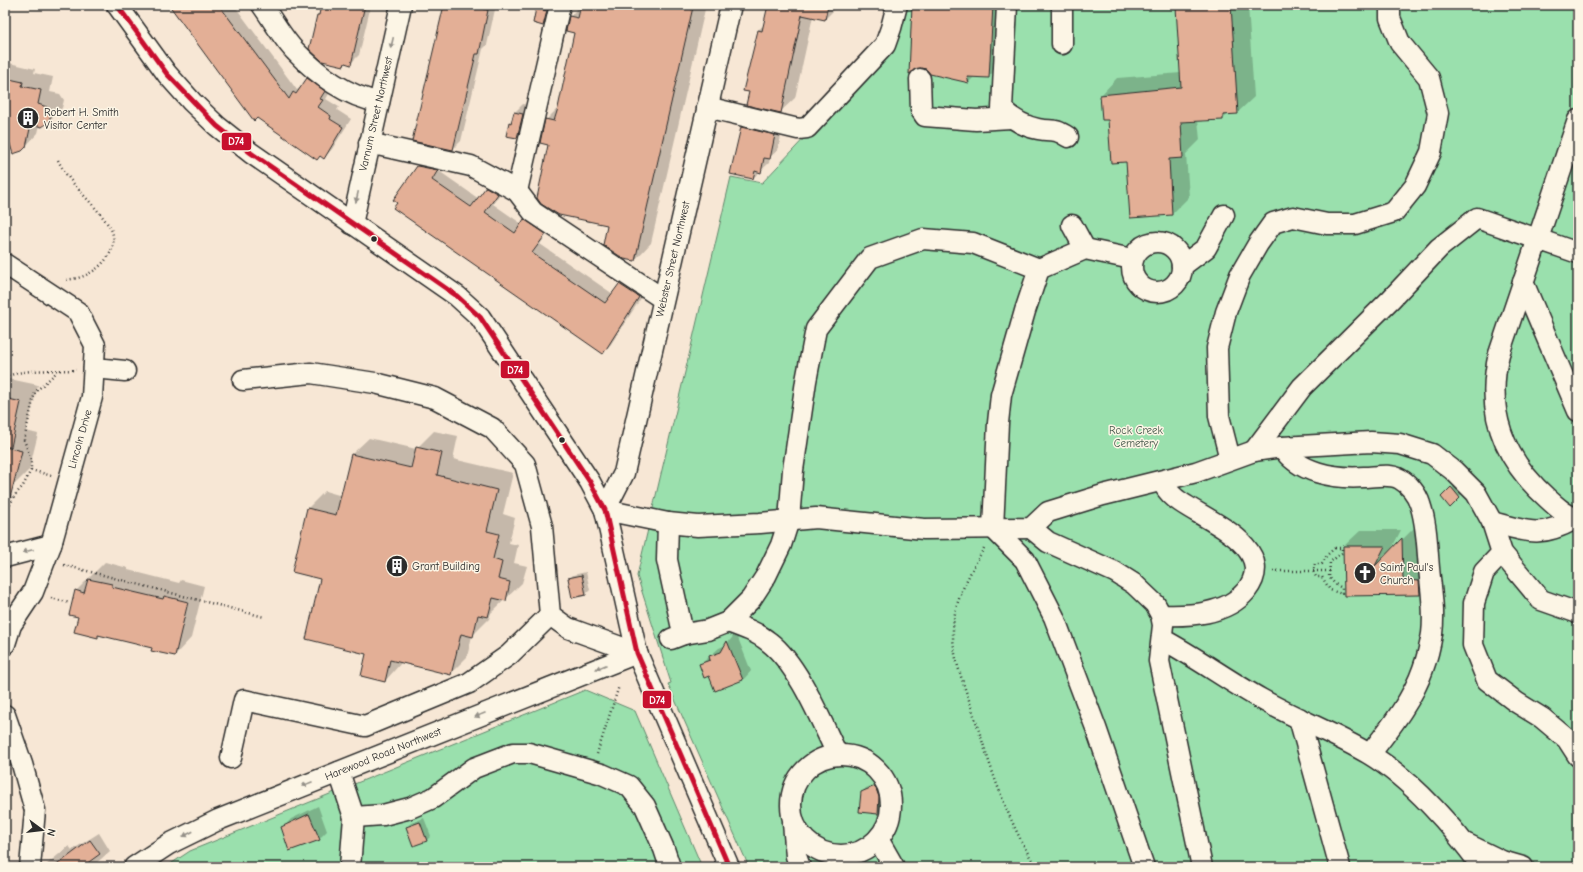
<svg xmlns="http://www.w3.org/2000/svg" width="1583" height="872" viewBox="0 0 1583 872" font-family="'Comic Neue',sans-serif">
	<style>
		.green { fill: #9ae0ad; stroke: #62866c }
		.shadow { fill: #0003 }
		.building { fill: #e3af96; stroke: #2b2b2b }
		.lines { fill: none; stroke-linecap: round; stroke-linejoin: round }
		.minor-casing { stroke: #2b2b2b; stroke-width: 23 }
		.path { stroke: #2b2b2b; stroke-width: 2.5; stroke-dasharray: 1 3; stroke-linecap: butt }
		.minor { stroke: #fcf5e5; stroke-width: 20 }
		.bus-1-casing { stroke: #fcf5e5; stroke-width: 8 }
		.bus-1 { stroke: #c8102e; stroke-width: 5 }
		.oneway { fill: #949088 }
		.bus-dot { fill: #2b2b2b; stroke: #fcf5e5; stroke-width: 1.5 }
		.labels { text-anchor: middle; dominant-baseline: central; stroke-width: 3; stroke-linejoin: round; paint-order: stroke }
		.poi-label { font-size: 11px; fill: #2b2b2b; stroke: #fcf5e5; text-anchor: start }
		.street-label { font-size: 11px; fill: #2b2b2b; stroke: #fcf5e5 }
		.park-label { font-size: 11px; fill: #47584c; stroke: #fcf5e5 }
		.line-badge { stroke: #fcf5e5; stroke-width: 1.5 }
		.badge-label { font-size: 11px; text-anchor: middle; font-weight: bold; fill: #fff }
	</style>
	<rect width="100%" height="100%" fill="#f7e7d5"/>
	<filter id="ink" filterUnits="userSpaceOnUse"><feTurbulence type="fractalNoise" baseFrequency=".025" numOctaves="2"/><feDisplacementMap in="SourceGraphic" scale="8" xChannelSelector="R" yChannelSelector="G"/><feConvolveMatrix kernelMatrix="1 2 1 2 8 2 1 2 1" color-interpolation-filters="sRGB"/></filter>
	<g filter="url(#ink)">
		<g class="green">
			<polygon points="900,5 1578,5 1578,867 749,867 668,684 671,683 637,576 731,177 762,183 890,47"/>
			<polygon points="585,690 635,711 702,867 166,867 190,851"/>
		</g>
		<g class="shadow">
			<polygon points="170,5 234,5 297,90 303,85 316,70 330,92 326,99 339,107 337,110 351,119 332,149 324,158"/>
			<polygon points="322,5 371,5 359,55 351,63 346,62 344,65 317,15 321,12"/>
			<polygon points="444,5 496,5 487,45 483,49 461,141 453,149"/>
			<polygon points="540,5 550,7 547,21 543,25 537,9"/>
			<polygon points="581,5 706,5 651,243 635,260 549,145 546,120 558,108 575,32 567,30 570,16"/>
			<polygon points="768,5 839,5 825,19 813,16 795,98 780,112 750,92 758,30 764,25"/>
			<polygon points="913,5 1008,5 1005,61 988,77 974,77 969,82 931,74"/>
			<polygon points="1180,5 1248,5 1254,97 1237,113 1228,114 1223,119 1198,120 1200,140 1186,154 1189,197 1172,214 1131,217 1127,161 1101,95 1117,78 1181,73 1177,8"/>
			<polygon points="5,62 35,69 34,73 53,77 50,92 60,94 64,100 62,108 49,121 40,125 38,133 22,150 10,140 5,139"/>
			<polygon points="523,104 531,106 525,129 517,137 510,123 515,112"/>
			<polygon points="751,119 783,127 778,150 770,157 769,163 753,178 742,128"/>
			<polygon points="426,158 446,162 439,171 479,199 495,179 506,185 493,204 522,224 533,212 553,226 540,244 613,294 628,276 647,289 611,344 603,353 417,166"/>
			<polygon points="5,378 38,385 26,431 38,434 29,470 12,487 5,514"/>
			<polygon points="434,431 458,436 453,459 513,473 503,514 515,518 509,543 518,545 514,563 527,566 522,583 491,613 489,619 472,636 467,657 450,674 402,662 385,681 322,578 293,571 308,508 325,491 342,496 352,454 369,438 416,449"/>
			<polygon points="1456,484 1463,493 1450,506 1443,498"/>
			<polygon points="1419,523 1437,577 1420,594 1345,595 1344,546 1361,530 1401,530 1390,552"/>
			<polygon points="105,562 128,568 128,570 179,583 181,580 204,586 191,638 175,655 153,647 100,634 97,637 79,617 76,591"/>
			<polygon points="586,572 590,590 586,594 572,597 569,579 573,575"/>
			<polygon points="736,633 751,671 743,680 715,690 710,675 700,665 719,648 726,645"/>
			<polygon points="879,783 883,793 881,809 877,813 862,792 866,788"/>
			<polygon points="5,792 8,792 5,803"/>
			<polygon points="318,806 327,831 319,839 283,828 291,819"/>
			<polygon points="424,818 431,836 427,840 414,845 407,827 411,823"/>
			<polygon points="99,833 110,851 92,867 49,867 47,864 69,846 72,850"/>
		</g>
		<g class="building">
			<polygon points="169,5 219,5 289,99 293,92 296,94 307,78 325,91 320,99 323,100 318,107 331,116 330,119 343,127 324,159 320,156 317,160 257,118 254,121"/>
			<polygon points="321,5 365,5 351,65 345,63 344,66 322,61 309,49 317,15 319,15"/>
			<polygon points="444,5 484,5 483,9 488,10 479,54 476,54 453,150 412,141"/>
			<polygon points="581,5 683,5 693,7 635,261 624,259 603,245 607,225 559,215 541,204 537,198 548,145 540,143 545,119 554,121 558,108 574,33 566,31 569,16 578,18"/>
			<polygon points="768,5 828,5 825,20 802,15 781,113 746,105 749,92 743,91 758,30 762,31"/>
			<polygon points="912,5 993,5 989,78 967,77 969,83 930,74 926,69 920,68 909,74"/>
			<polygon points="1190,5 1231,5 1238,114 1223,115 1223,120 1181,122 1183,158 1169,159 1172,215 1130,218 1126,162 1111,163 1108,120 1102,120 1100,95 1181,87 1176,7"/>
			<polygon points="536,8 547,11 543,26 533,23"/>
			<polygon points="5,78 23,82 22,86 41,90 38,104 47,107 51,113 49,122 42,127 31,124 26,147 22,151 13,154 9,141 5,140"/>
			<polygon points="514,112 523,114 517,138 506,136 509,122 511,123"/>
			<polygon points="741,127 775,135 770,159 764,158 761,173 755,171 753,179 730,174"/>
			<polygon points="417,166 438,170 432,180 471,207 486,187 498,194 485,212 515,233 524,219 546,234 532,253 605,303 619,284 639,297 603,354 393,208 397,203 393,200"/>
			<polygon points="5,398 21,402 11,447 5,447"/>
			<polygon points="5,447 22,451 10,498 5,498"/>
			<polygon points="416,447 442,453 437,475 497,490 487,531 499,534 493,559 502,562 498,579 510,582 506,601 493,598 488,617 478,615 473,637 461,634 451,675 390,660 385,682 361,676 366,654 306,639 320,579 292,572 307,508 336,515 351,454 411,468"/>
			<polygon points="1451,487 1460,498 1450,508 1441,497"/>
			<polygon points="1402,538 1403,580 1419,581 1420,595 1344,596 1343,546 1385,546 1375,566"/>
			<polygon points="582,575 586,595 572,598 568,578"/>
			<polygon points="88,579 112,584 112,587 163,599 164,596 188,602 175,656 151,651 152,648 98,635 98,638 74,632 78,617 69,615 75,590 84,593"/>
			<polygon points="727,641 743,680 715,691 709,676 704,678 699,664 710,660 709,656 721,652"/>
			<polygon points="875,786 879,797 878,814 859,812 861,792"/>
			<polygon points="309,814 320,840 289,851 281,827"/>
			<polygon points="420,822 427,841 413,846 406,827"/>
			<polygon points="90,840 100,854 82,867 54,867"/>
		</g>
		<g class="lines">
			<g class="minor-casing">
				<g id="minor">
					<polyline points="117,5 167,74 192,102 217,126 251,153 457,296 480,317 590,482 605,510 637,653 729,867"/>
					<path d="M262,5C273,20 283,39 296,52C318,75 348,97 379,102"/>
					<path d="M1007,5L1002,109C1012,119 1023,126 1038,129C1053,132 1053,127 1068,137"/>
					<polyline points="1062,44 1062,5"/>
					<polyline points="920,79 921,110 925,116 976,120 1011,118"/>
					<polyline points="707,107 798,129 807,128 885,45 891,28 897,5"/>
					<path d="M1578,120L1499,354C1485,412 1504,460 1548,499C1557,507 1566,516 1578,519"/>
					<polyline points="369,143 471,166 517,191 560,5"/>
					<polyline points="517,191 533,212 663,299"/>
					<polyline points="352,224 401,5"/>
					<polyline points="1072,225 1085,249"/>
					<circle cx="1157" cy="267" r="25"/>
					<polyline points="1132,259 1085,249 1039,269 1025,311 1001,395 998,423 993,528 1025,560 1054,617 1096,728 1144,867"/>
					<polyline points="5,264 78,312 95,345 92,397 51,545 33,592 11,625 5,644"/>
					<polyline points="1182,266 1206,248 1224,215"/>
					<polyline points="1523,282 1578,411"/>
					<polyline points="94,368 125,371"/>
					<polyline points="243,380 311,373 375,383 435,398 492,428 525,464 542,526 550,615 568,628 637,653"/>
					<path d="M1282,447C1298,473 1335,479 1364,477C1375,477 1389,473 1400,479C1409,484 1417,494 1420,504C1427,524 1427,547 1429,568C1431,590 1435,611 1432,634C1430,646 1427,658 1423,669C1412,701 1390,728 1370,754"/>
					<polyline points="1254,451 1302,387 1391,299 1439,248 1477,218 1578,253"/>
					<polyline points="1230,459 1219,416 1217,348 1226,312 1240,275 1258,244 1273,223 1293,217 1327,224 1355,224 1394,212 1415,186 1431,152 1438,113 1429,78 1400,43 1390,18 1390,5"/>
					<polyline points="605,510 668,523 698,526 760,523 816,518 924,529 1031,528 1048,512 1103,495 1196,472 1254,451 1282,447 1371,442 1400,444 1432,454 1454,471 1476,493 1492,522 1502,553 1541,600 1578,613"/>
					<polyline points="605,510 624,473 731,5"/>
					<path d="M1492,522C1528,532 1541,538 1575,519"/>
					<polyline points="668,523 667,560 681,624 684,634"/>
					<polyline points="1031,528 1048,542 1115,572 1134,584 1155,604 1161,615 1163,625 1159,661 1202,867"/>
					<polyline points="1502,553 1484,572 1474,603 1473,645 1487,680 1516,702 1542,718 1567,739 1578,756"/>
					<polyline points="5,557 51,545"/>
					<path d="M1161,615C1189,616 1226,615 1246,591C1282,546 1199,518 1175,498C1169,493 1165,488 1162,481"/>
					<path d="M728,622C742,627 757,632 769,642C798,664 821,721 837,754"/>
					<polyline points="671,639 684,634 708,630 728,622 751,599 766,576 781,545 789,520 793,470 806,381 816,329 870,258 923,239 973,243 1039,269"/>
					<path d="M1162,639C1196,657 1227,680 1261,699C1296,719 1334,733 1369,754C1412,780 1453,827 1482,867"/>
					<polyline points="5,715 22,764 35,810 30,867"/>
					<polyline points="1299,718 1340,867"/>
					<circle cx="841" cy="805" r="50"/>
					<polyline points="231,758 244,700 365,726 469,683 509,655 550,615"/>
					<polyline points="339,772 354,817 350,867"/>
					<polyline points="354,817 383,815 410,808 433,798 474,768 513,753 529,753 602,774 629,786 645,806 664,849 670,867"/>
					<polyline points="793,823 796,856 800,867"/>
					<polyline points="878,839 894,867"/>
					<polyline points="1467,844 1502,861 1523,867"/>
					<polyline points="134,867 169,844 218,820 637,653"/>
				</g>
			</g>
			<g class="path">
				<path d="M58,160C70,186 94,202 109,226C122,245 104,267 86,275C80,278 72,279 65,280"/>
				<path d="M5,378C19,368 58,371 76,370"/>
				<polyline points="31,470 52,476"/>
				<polyline points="5,516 14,496 23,486 31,470 31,459 24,440 35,392 57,372"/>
				<path d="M984,548C970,574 954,599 953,630C952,656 963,682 971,706C989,762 1005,817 1036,867"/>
				<polygon points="1335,548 1342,548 1342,553 1330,562 1329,577 1335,584 1342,588 1342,594 1330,590 1322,577 1316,577 1313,571 1315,564 1322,564 1327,555"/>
				<polyline points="64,565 264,617"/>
				<polyline points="1273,571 1333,571"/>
				<polyline points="51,598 70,603"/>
				<polyline points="597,754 619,686"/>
			</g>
			<use href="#minor" class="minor"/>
			<g class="bus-1-casing">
				<polyline id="bus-1" points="117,5 167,74 217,126 251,153 457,296 480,317 590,482 605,510 637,653 729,867"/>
			</g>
			<use href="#bus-1" class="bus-1"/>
		</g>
		<defs><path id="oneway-solid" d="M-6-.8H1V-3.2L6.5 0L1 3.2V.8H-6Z"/></defs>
		<g class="oneway">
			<use href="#oneway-solid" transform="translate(392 43) rotate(103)"/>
			<use href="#oneway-solid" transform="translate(357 197) rotate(103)"/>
			<use href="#oneway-solid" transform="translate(28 551) rotate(165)"/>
			<use href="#oneway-solid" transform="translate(601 667) rotate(158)"/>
			<use href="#oneway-solid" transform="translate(480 715) rotate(158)"/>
			<use href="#oneway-solid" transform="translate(307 784) rotate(158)"/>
			<use href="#oneway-solid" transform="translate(188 834) rotate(152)"/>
		</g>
	</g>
	<defs>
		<g id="building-disc" transform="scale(1.15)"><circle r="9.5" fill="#2b2b2b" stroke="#fcf5e5"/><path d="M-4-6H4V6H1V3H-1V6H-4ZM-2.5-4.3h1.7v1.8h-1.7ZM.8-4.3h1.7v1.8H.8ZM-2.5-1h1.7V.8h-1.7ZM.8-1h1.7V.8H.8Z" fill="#fff"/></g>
		<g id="church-disc" transform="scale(1.15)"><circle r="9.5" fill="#2b2b2b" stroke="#fcf5e5"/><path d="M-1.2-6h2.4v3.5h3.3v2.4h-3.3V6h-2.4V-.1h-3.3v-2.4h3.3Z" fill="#fff"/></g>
	</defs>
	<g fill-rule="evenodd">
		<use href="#building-disc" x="28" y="118"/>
		<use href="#building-disc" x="397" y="566"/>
		<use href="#church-disc" x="1365" y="573"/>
	</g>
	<g class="bus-dot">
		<circle cx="374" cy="239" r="3.5"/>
		<circle cx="562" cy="440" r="3.5"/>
	</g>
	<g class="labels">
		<g class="poi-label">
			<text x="44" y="112">Robert H. Smith<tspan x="44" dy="13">Visitor Center</tspan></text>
			<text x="412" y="566">Grant Building</text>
			<text x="1380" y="567">Saint Paul's<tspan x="1380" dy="13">Church</tspan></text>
		</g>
		<g class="street-label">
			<text transform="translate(376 114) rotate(-77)">Varnum Street Northwest</text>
			<text transform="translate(673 259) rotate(-77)">Webster Street Northwest</text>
			<text transform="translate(80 439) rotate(-74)">Lincoln Drive</text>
			<text transform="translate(383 754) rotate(-22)">Harewood Road Northwest</text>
		</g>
		<g class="park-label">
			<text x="1136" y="430">Rock Creek<tspan x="1136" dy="13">Cemetery</tspan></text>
		</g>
	</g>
	<g class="line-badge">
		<rect x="221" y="132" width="31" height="19" rx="4" fill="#c8102e"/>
		<rect x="500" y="360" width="30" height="19" rx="4" fill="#c8102e"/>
		<rect x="642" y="690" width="30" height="19" rx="4" fill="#c8102e"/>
	</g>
	<g class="badge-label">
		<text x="236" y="145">D74</text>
		<text x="515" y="374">D74</text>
		<text x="657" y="704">D74</text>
	</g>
	<rect width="1583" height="872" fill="none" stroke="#fcf5e5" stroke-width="20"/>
	<rect x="10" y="10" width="1563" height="852" fill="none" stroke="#2b2b2b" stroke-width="1.5" filter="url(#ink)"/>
	<g transform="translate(42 830) rotate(105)" stroke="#fcf5e5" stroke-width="3" paint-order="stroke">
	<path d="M0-3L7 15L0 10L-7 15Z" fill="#2b2b2b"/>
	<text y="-6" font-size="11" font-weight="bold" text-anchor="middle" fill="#2b2b2b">N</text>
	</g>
</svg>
